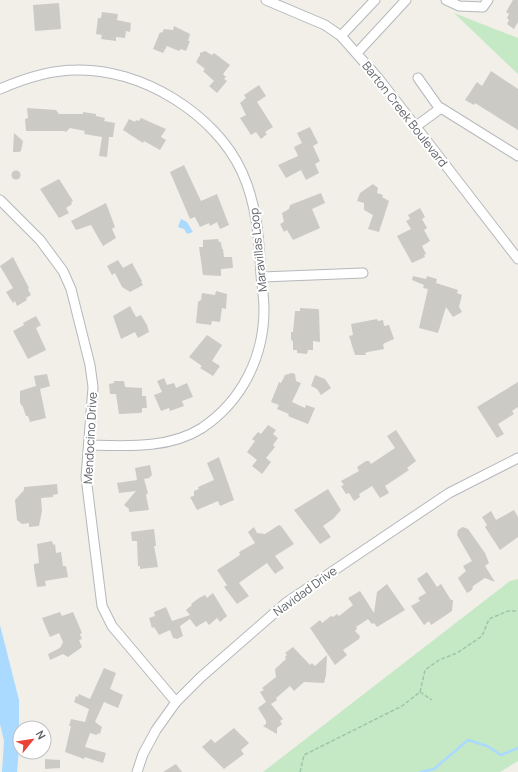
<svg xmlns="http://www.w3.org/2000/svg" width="518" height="772" viewBox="0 0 518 772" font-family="Manrope,sans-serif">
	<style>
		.green { fill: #c5e8c5 }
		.water { fill: #aadaff }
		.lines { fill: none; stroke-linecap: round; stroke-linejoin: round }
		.stream { stroke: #aadaff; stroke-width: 2.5 }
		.building { fill: #cccac5 }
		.minor-casing { stroke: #b5b8bc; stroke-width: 11 }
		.path { stroke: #9cc7a9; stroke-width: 1.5; stroke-dasharray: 4 2; stroke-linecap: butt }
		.minor { stroke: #fff; stroke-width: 9 }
		.labels { text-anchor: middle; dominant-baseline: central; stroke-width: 4; stroke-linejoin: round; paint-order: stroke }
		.street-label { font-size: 12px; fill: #5f6368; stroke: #fff }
	</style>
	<rect width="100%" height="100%" fill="#f1efe8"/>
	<g class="green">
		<polygon points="454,13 518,38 518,74"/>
		<polygon points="518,579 518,761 500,772 263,772 510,581"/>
	</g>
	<g class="water">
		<polygon points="181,219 187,222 193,232 187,234 184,229 178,227"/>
		<polygon points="0,625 19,700 19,750 17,772 2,772 4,741 0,724"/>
	</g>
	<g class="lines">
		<polyline class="stream" points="421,772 434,769 468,740 487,746 501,755 518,748"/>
	</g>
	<g class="building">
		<polygon points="513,0 518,0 518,22 514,29 507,24 509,20 507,18 509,14 506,12"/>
		<polygon points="59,3 61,29 35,31 33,5"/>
		<polygon points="102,12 118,14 117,20 131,23 130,32 126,31 125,38 116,37 116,41 101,39 102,35 96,34 98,18 101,18"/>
		<polygon points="174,26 190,34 188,41 190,41 186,51 181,49 179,51 167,46 163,53 153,49 160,32 162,33 164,29 173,30"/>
		<polygon points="205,51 212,55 214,53 230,65 223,74 226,77 224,79 227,81 217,93 209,86 214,81 203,71 205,69 196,62 200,55 200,53"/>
		<polygon points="491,71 518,89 518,130 475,103 474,105 465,100 477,82 482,86"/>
		<polygon points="259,85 266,96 257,102 273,127 265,132 267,134 261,139 256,132 251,135 240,118 246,115 240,103 246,98 244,95"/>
		<polygon points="27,108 56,110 59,114 83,114 83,112 96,114 96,116 105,118 104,121 115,123 113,137 109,137 107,157 99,156 102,137 84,134 85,131 70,128 66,132 64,131 26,131 25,119 28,118"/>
		<polygon points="141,118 166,129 161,137 166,140 160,150 144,141 143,143 123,130 129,119 135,122 136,120 139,121"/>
		<polygon points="310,127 318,143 313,146 320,161 315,164 319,173 306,180 301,170 286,178 278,165 298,156 294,147 302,143 297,133"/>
		<polygon points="14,133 23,141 21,151 19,152 13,152"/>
		<polygon points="184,165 201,201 217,194 229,225 220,229 217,222 210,226 209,223 200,227 195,217 190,219 170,172"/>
		<circle cx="16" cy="175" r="4.5"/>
		<polygon points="59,179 73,201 71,202 72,204 66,208 69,213 59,218 40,189"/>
		<polygon points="373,184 378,188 377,193 383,195 382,197 389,201 379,232 368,229 373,215 364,210 364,203 357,201 360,193"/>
		<polygon points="321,193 325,203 312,209 320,228 293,240 287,230 284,232 280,224 284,222 282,213 289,209 290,205"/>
		<polygon points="106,203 115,227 112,229 116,238 103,246 91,225 76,230 71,221"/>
		<polygon points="420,208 425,217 422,219 427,228 424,230 430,241 422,246 426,254 424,255 425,257 412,263 397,236 411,229 406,221 410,219 408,215"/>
		<polygon points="218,239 219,242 221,242 222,249 223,249 224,257 232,257 233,268 221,269 221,276 203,275 199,247 203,247 203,240"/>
		<polygon points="13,257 29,288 28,289 31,295 26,298 27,300 17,306 15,301 13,303 6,292 13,288 0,266"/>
		<polygon points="118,260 123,268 132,263 142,281 141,282 143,285 130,292 122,287 115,273 112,275 107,266"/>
		<polygon points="413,276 426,279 427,276 437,279 436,283 458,290 457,293 462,295 459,307 462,312 453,317 446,307 438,333 419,328 428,289 423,288 424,285 412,280"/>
		<polygon points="216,291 227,294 226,309 222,308 220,322 212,321 211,325 196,323 198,302 201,300 202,293 215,295"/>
		<polygon points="130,306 136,317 141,315 147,325 149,332 138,338 135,332 121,339 113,316"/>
		<polygon points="300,308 318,309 319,310 320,342 313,341 313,350 308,350 307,354 297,353 297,350 293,350 293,342 291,339 291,332 293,332 295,311 300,311"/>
		<polygon points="36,316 41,325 36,328 46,350 28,359 13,331 24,325 23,323"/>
		<polygon points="377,319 378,321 383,320 384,326 389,325 394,339 383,344 384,349 368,352 365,353 366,355 355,355 349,336 353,335 351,324"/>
		<polygon points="207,335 222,345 212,361 220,366 213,376 200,368 202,366 189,357"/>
		<polygon points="292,373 295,374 296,381 301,383 292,402 305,408 306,405 315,408 308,424 288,416 289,414 277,409 279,405 271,402 279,382 281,383 285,375"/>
		<polygon points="47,374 50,386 40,389 46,418 30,422 28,416 26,416 23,407 20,403 20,391 36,386 34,376"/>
		<polygon points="315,375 325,379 331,388 321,395 317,389 311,386"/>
		<polygon points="164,378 167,385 174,383 176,388 187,383 193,397 182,401 184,406 170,411 169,408 161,411 154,395 162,392 157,381"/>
		<polygon points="114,381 124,381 125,387 142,388 142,396 146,396 147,408 142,408 142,412 140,413 119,414 116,394 110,394 109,384 114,383"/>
		<polygon points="518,382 518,407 512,411 514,414 498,424 504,434 497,438 477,407"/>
		<polygon points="268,425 276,430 273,434 278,438 273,445 275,447 266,458 271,462 262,474 252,466 257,460 247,452 255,441 252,439 258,432 261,434"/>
		<polygon points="396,430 416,461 407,468 409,470 385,486 389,493 380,498 372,486 359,494 360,497 354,501 349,493 346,494 341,486 344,485 341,481 359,471 357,467 366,461 369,461 371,464 395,448 387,436"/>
		<polygon points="219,457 234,500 220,506 218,501 197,510 190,497 194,496 194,491 199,489 198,487 214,480 207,463"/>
		<polygon points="150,465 152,475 149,478 144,479 148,493 146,495 149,510 129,512 129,509 124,505 136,491 119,493 117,483 137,480 135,468"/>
		<polygon points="57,484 58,494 53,495 53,497 41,498 42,511 39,526 29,527 29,523 22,524 17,520 15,500 24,490 24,487"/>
		<polygon points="328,489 341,510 333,519 323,526 331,537 320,544 294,510"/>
		<polygon points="514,510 518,517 518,537 500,550 485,527 487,525 482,517 491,511 496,520"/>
		<polygon points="279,525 281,526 294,544 275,556 284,568 275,574 267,563 239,583 249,596 237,604 224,587 227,585 217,570 240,555 239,552 255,543 248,532 254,527 257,533 265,534"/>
		<polygon points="463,527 468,529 485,553 489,563 485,566 495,582 485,578 473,586 472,590 467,593 458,578 466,571 463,566 472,561 457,535 458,530"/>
		<polygon points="154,529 156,546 154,546 158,567 140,569 140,566 138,566 137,541 132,541 131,532"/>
		<polygon points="52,541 53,545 55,544 56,553 61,552 63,566 66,566 68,577 45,581 46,586 37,587 34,568 34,564 39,563 37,544"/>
		<polygon points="427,572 437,587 441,584 451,600 453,600 452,611 431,625 429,621 424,625 411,606 420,601 418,598 426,593 417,579"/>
		<polygon points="387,584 405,610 377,627 374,623 372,624 368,619 356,627 357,629 355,631 360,636 359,639 343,650 347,655 335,665 310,628 320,620 322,623 331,616 333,617 337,614 339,616 353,605 348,598 360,591 374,613 377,592"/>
		<polygon points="213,593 227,616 220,622 217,618 209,625 206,621 196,627 190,619 180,626 183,636 177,639 173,638 170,630 159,635 154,627 152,628 149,618 155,616 154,612 166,607 172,621 190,615 186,610 192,605 191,604 199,598 205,595 207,598"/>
		<polygon points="60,612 62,616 73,612 82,633 80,634 82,639 79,640 82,647 68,657 63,654 50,660 48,654 60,648 63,642 59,633 50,637 42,618"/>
		<polygon points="293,647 310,665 312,663 315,666 327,655 326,675 324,683 304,682 294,691 290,686 276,698 277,700 271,704 283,719 280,721 282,724 277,728 277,734 263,726 266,724 266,721 258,708 266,702 260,692 264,690 262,688 276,677 275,669 286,659 285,657 287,655 285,653"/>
		<polygon points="104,668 116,673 110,689 123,695 118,708 104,702 95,722 102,727 100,734 98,733 97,735 90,733 85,747 106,753 103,763 85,757 84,759 65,752 71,726 69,726 71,719 85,722 89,709 74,702 76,696 78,697 79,694 90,699"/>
		<polygon points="234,728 249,743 241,750 244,754 224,769 202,747 211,739 215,743"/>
		<polygon points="45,759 60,760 60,768 45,769"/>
		<polygon points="176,764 182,772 163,772"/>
	</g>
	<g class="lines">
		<g class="minor-casing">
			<g id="minor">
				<polyline points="266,0 325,25 341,36 379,79 518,259"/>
				<polyline points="446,0 459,6 483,7 488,0"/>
				<polyline points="341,36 375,0"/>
				<polyline points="357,53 406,0"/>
				<polyline points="418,78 440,109"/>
				<path d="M0,89C23,79 51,70 76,70C140,68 215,113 242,172C257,205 259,239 261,275C262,286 264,298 264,309C264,357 242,401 202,428C169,449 127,446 89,445"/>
				<polyline points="415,127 441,108 518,156"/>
				<polyline points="0,200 40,240 63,271 71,289 90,365 93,387 86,477 102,606 112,626 176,702"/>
				<polyline points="262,277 363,273"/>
				<polyline points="137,772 143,754 156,730 176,702 201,677 287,602 449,493 518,458"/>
			</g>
		</g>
		<g class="path">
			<polyline points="420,692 432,700"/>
			<polyline points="300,772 304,755 402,706 420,692 425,670 439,660 457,653 482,636 489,619 508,611 518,611"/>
		</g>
		<use href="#minor" class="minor"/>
	</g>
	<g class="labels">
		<g class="street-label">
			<text transform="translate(405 114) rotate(52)">Barton Creek Boulevard</text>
			<text transform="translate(258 250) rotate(-96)">Maravillas Loop</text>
			<text transform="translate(90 438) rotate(-87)">Mendocino Drive</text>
			<text transform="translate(305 591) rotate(-36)">Navidad Drive</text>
		</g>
	</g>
	<g transform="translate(32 740) rotate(60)"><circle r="19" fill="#ffffff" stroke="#bfc1c3"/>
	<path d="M0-3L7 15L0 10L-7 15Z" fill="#ea4335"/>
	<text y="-6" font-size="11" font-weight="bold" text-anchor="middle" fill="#5f6368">N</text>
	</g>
</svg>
